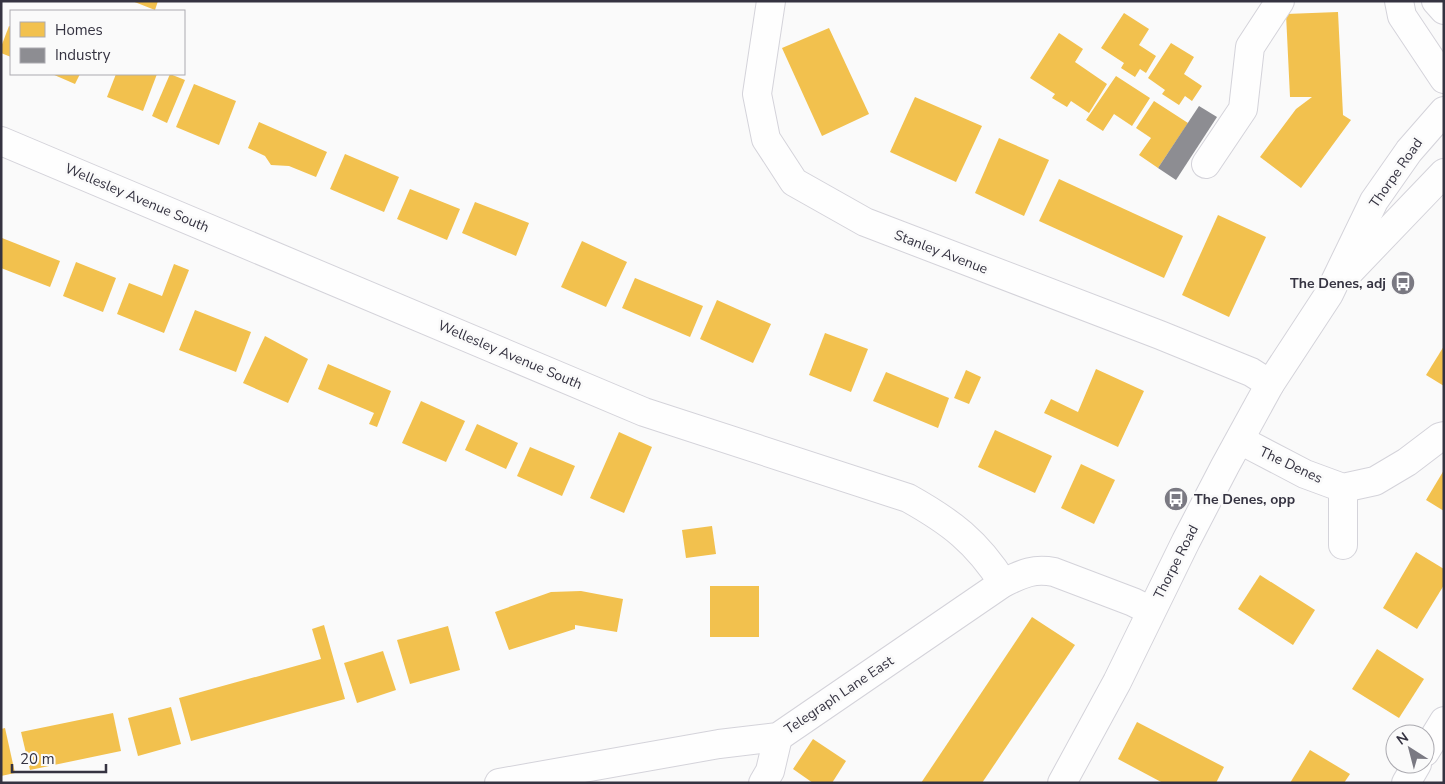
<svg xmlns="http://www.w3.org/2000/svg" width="1445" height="784" viewBox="0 0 1445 784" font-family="'Nunito Sans',sans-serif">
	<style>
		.homes { fill: #f2c14e }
		.industry { fill: #8d8d92 }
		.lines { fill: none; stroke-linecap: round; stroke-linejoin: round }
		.minor-casing { stroke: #d4d3da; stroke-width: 30 }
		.major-casing { stroke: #d4d3da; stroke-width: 30 }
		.minor { stroke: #fefefe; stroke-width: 28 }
		.major { stroke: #fefefe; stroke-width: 28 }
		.labels { text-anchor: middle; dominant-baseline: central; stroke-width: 5; stroke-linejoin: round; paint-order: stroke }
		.street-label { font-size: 14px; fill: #353341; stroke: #fafafa }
		.poi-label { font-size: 14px; font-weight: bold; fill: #353341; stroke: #fafafa; text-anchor: end }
	</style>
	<rect width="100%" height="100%" fill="#fafafa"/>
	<g class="homes">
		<polygon points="132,1 158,1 155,10"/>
		<polygon points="1338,12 1343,115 1351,120 1301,188 1260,157 1296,109 1312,97 1290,97 1286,14"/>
		<polygon points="1124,13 1149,29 1139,45 1156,56 1146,73 1140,69 1135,77 1121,68 1124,63 1101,48"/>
		<polygon points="9,26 11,27 11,57 1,53 1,47"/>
		<polygon points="829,28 869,114 822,136 782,48"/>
		<polygon points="1059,33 1083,49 1075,62 1107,84 1089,113 1071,101 1067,107 1052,98 1055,94 1030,78"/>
		<polygon points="1171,43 1194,57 1184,74 1202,86 1192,101 1185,96 1179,105 1162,94 1165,90 1148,78"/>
		<polygon points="52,74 80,74 75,84"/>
		<polygon points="116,74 157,74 143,111 107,97"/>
		<polygon points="170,74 185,80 167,123 152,116"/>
		<polygon points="1116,76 1150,98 1132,126 1114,114 1103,131 1086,120"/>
		<polygon points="194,84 236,101 219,145 176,127"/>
		<polygon points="915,97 982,126 956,182 890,152"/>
		<polygon points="1154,101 1188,123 1158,168 1139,155 1151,138 1136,128"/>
		<polygon points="259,122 327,152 316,177 289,166 271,165 265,156 248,148"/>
		<polygon points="999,138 1049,160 1024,216 975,193"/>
		<polygon points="345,154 399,177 384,212 330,189"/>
		<polygon points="1059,179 1183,236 1164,278 1039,221"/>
		<polygon points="410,189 460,209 447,240 397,219"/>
		<polygon points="475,202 529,223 516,256 462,233"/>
		<polygon points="1218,215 1266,237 1229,317 1182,295"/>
		<polygon points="2,238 60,261 50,287 1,268"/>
		<polygon points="582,241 627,262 606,307 561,287"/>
		<polygon points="76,262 116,278 103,312 63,296"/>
		<polygon points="174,264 189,270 164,333 117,314 129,283 162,296"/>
		<polygon points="635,278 703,306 690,337 622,308"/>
		<polygon points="717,300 771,324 753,363 700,339"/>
		<polygon points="195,310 251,332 236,372 179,350"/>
		<polygon points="825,333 868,349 851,392 809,375"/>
		<polygon points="265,336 308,359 288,403 243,383"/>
		<polygon points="1444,346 1444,386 1426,375"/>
		<polygon points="328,364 391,391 377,427 369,424 374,413 318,389"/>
		<polygon points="1096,369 1144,391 1118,447 1044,413 1051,399 1078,412"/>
		<polygon points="966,370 981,377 969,404 954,398"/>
		<polygon points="886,372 949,398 938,428 873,401"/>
		<polygon points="421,401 465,421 446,462 402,443"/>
		<polygon points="477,424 518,443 506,469 465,450"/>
		<polygon points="995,430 1052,456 1035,493 978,467"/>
		<polygon points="619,432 652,447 624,513 590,498"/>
		<polygon points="530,447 575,466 562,496 517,476"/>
		<polygon points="1081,464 1115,480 1094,524 1061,508"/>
		<polygon points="1444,470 1444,511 1426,500"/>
		<polygon points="712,526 716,554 686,558 682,530"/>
		<polygon points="1416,552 1444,569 1444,585 1417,629 1383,608"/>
		<polygon points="1260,575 1315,610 1293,645 1238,609"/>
		<rect x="710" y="586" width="49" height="51"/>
		<polygon points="581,591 623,599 617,632 575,625 575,629 509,650 495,612 551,592"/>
		<polygon points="1032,617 1075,645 982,783 921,783"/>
		<polygon points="324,625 345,699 191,741 179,698 321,659 312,629"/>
		<polygon points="448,626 460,670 410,684 397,640"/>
		<polygon points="1377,649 1424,679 1399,718 1352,689"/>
		<polygon points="383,651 396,690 357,703 344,663"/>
		<polygon points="171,707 181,744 138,756 128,718"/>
		<polygon points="113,713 121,751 30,770 21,732"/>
		<polygon points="1137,722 1224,767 1216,783 1163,783 1118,759"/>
		<polygon points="5,728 15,773 1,776 1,729"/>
		<polygon points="813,739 846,761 832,783 813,783 793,769"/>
		<polygon points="1310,750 1350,774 1344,783 1290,783"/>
	</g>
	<polygon class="industry" points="1199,106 1217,117 1176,180 1158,168"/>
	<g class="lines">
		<g class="minor-casing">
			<g id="minor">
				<polyline points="771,1 757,94 766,139 794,182 865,222 1160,335 1251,372 1270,384"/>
				<polyline points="1399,1 1402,16 1444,79"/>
				<polyline points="1436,1 1444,10"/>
				<path d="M1,141L644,412L908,498C951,522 977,542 1003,583"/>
				<polyline points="1206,164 1243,109 1250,47 1280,1"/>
				<polyline points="1240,440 1305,474 1343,488 1375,481 1407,462 1440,437 1444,436"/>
				<polyline points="1343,488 1343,545"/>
				<polyline points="1425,752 1444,721"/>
				<path d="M499,783L719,744L778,737L1003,583C1022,574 1033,568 1054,572L1133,602L1151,611"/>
				<polyline points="763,783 770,771 778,737"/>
				<polyline points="1406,783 1417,764"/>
			</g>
		</g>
		<g class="major-casing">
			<g id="major">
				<polyline points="1348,273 1444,173"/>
				<polyline points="1062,783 1117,682 1186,541 1225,466 1270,384 1329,294 1374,201 1409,151 1444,111"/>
			</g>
		</g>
		<use href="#minor" class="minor"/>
		<use href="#major" class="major"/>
	</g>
	<defs>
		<g id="bus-disc" transform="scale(1.25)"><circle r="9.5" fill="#7a7982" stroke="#fafafa"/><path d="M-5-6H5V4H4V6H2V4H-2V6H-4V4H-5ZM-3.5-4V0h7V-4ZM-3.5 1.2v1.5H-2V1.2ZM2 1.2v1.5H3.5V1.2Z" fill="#fff"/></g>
	</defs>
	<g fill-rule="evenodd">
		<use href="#bus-disc" x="1403" y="283"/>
		<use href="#bus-disc" x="1176" y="499"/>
	</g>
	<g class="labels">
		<g class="street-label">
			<text transform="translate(1396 173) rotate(-55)">Thorpe Road</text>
			<text transform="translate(137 198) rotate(23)">Wellesley Avenue South</text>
			<text transform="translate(941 252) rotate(21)">Stanley Avenue</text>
			<text transform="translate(510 355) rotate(23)">Wellesley Avenue South</text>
			<text transform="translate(1291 465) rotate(25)">The Denes</text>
			<text transform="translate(1176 562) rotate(-63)">Thorpe Road</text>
			<text transform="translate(839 695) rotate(-34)">Telegraph Lane East</text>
		</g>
		<g class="poi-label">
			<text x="1386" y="283">The Denes, adj</text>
			<text x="1194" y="499" text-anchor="start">The Denes, opp</text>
		</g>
	</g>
	<rect width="1445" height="784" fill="none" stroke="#353341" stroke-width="5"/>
	<rect x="10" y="10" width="175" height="65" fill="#fafafa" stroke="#abaab0"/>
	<rect x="20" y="22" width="25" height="15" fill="#f2c14e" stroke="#abaab0"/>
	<text x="55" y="35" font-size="15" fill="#353341">Homes</text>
	<rect x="20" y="48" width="25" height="15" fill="#8d8d92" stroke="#abaab0"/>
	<text x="55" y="60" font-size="15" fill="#353341">Industry</text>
	<g transform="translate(1410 749) rotate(324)"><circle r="24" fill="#fafafa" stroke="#abaab0"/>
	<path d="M0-4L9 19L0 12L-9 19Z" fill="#7a7982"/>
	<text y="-8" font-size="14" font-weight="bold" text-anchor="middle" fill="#353341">N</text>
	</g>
	<path d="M12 764v8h94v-8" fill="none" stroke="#353341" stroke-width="2.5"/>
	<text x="20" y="764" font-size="15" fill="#353341" stroke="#fafafa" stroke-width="4" paint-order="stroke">20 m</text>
</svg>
